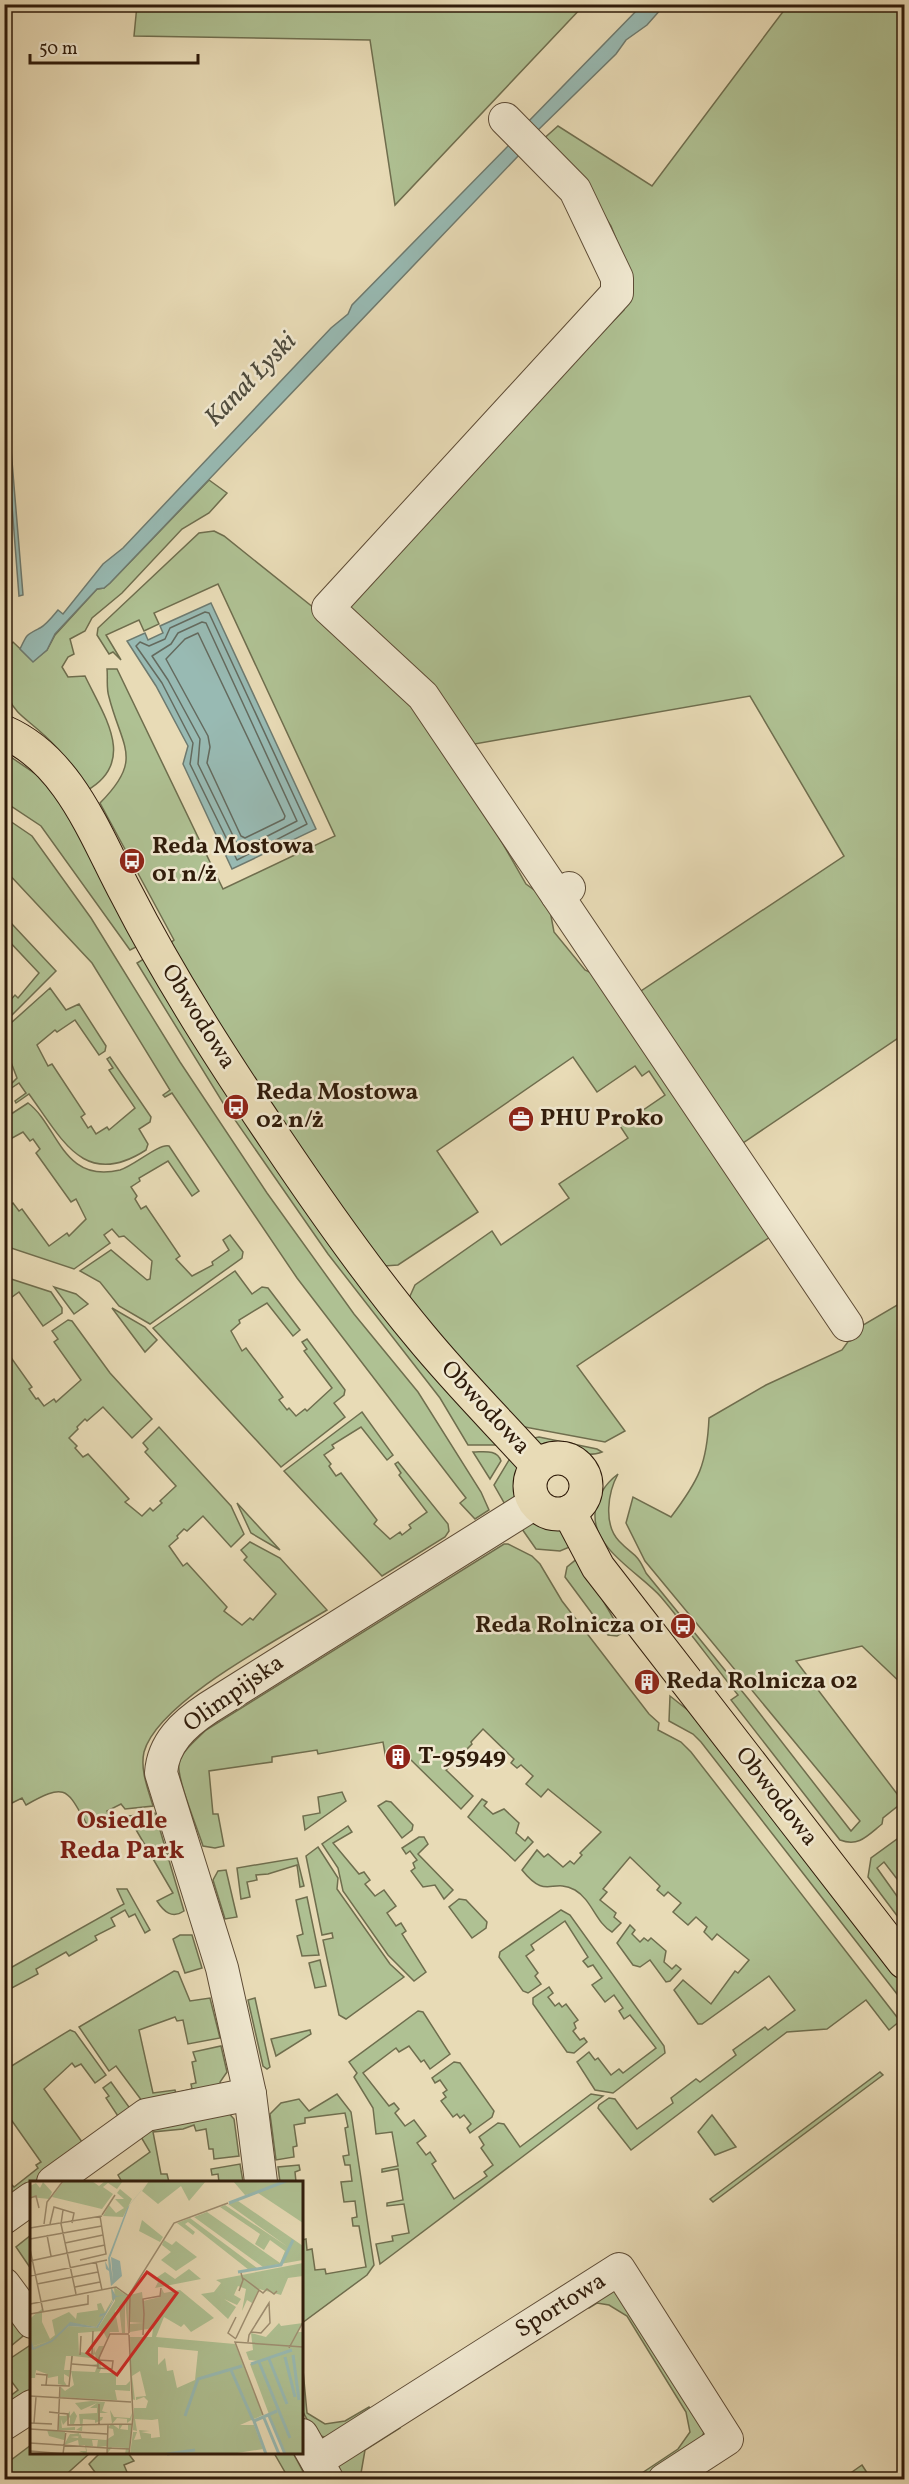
<svg xmlns="http://www.w3.org/2000/svg" width="909" height="2484" viewBox="0 0 909 2484" font-family="Vollkorn,serif">
	<style>
		.green { fill: #afc193; stroke: #6f6e4e; stroke-width: 1.5 }
		.water { fill: #98bab3; stroke: #6e7a6f; stroke-width: 1.5 }
		.lines { fill: none; stroke-linecap: round; stroke-linejoin: round }
		.shore { stroke: #646a5e; stroke-width: 1.5 }
		.minor-casing { stroke: #5d4b35; stroke-width: 34 }
		.major-casing { stroke: #2f1b0a; stroke-width: 35 }
		.minor { stroke: #f0e8d0; stroke-width: 32 }
		.major { stroke: #e8dbb6; stroke-width: 33 }
		.labels { text-anchor: middle; dominant-baseline: central; stroke-width: 5; stroke-linejoin: round; paint-order: stroke }
		.poi-label { font-size: 24px; font-weight: bold; fill: #2f1b0a; stroke: #f0e8d0; text-anchor: start }
		.street-label { font-size: 24px; fill: #2f1b0a; stroke: #f0e8d0 }
		.water-label { font-size: 26px; font-style: italic; fill: #4e4b3d; stroke: #f0e8d0 }
		.neighbourhood-label { font-size: 26px; font-weight: bold; fill: #7a1f14; stroke: #f0e8d0 }
		.inset-river { fill: none; stroke: #98bab3; stroke-width: 3 }
		.inset-road { fill: none; stroke: #9e8e71; stroke-width: 1.5 }
		.view { fill: #d62828; fill-opacity: 0.15; stroke: #d62828; stroke-width: 3 }
		.inset-edge { fill: none; stroke: #2f1b0a; stroke-width: 3 }
	</style>
	<rect width="100%" height="100%" fill="#e8dbb6"/>
	<filter id="stains"><feTurbulence type="fractalNoise" baseFrequency=".00333" numOctaves="4"/><feColorMatrix values="0 0 0 0 .2 0 0 0 0 .09 0 0 0 0 .02 0 0 0 .5 -.17"/></filter>
	<radialGradient id="worn" r=".72"><stop offset=".6" stop-color="#630" stop-opacity="0"/><stop offset="1" stop-color="#630" stop-opacity=".3"/></radialGradient>
	<g class="green">
		<polygon points="137,5 137,4 584,5 395,205 370,40 134,36"/>
		<polygon points="788,5 904,5 904,1034 740,1145 638,993 844,856 750,696 469,745 360,630 351,607 357,583 624,310 629,272 611,226 576,172 540,142 558,126 652,186"/>
		<path d="M209,480L227,493L209,513L182,529L122,593L92,618L85,631L70,639L74,654L68,657L62,667L68,677L85,676C104,716 138,762 86,791C77,777 69,761 57,748C19,706 0,719 7,649L13,642L33,661L47,650L55,635L97,589L104,588L110,583Z"/>
		<path d="M214,531L224,536L324,616L396,681L480,804L526,884L548,900L554,932L585,970L608,981L776,1233L577,1366L625,1431L605,1442L525,1427L520,1429L412,1308L410,1296L415,1285L492,1231L501,1245L569,1198L559,1184L628,1138L620,1126L665,1095L649,1071L642,1076L635,1066L597,1092L573,1057L437,1151L478,1212L398,1265L384,1266L300,1155L168,945L174,940L100,803C144,759 122,748 109,697C106,688 108,678 107,669H117L223,889L335,836L218,584L154,613L159,624L144,631L139,620L106,635L121,660L113,652L109,654L97,635L98,628L199,533Z"/>
		<polygon points="5,753 40,777 64,805 140,945 130,950 41,826 5,802"/>
		<polygon points="10,821 32,836 91,918 180,1062 267,1193 354,1314 418,1392 481,1492 489,1510 475,1519 460,1503 466,1498 459,1489 297,1278 172,1093 165,1097 163,1095 170,1090 92,963 5,870 5,824"/>
		<polygon points="11,923 56,971 8,1019 5,1027 5,1002 7,1004 15,995 18,998 39,973 7,939 11,936 5,928"/>
		<polygon points="147,957 233,1096 223,1103 137,963"/>
		<path d="M50,988L66,1010L79,1004L106,1046L105,1051L99,1055L75,1020L57,1032L55,1030L37,1045L48,1066L52,1064L85,1114L81,1117L88,1128L91,1126L96,1134L107,1127L109,1130L135,1108L109,1070L113,1068L107,1059L110,1057L151,1117L150,1122L139,1129L148,1144L146,1150C84,1190 62,1139 29,1094L16,1103L15,1101L26,1093L19,1083L7,1091L6,1089L17,1078L6,1049L11,1023Z"/>
		<path d="M28,1103C58,1125 62,1184 120,1170C134,1166 159,1143 169,1146L199,1191L192,1196L168,1161L139,1178L140,1181L131,1187L137,1196L135,1199L141,1209L146,1206L180,1256L176,1259L192,1276L213,1265L212,1262L229,1250L223,1240L230,1235L243,1252L242,1258L150,1324L119,1306L100,1282L80,1271L111,1250L147,1280L150,1279L152,1261L124,1236L119,1237L112,1229L104,1235L110,1243L74,1269L5,1246V1209L13,1203L19,1211L22,1209L49,1246L67,1233L69,1236L86,1219L76,1199L71,1202L36,1153L40,1149L33,1139L30,1141L23,1132L5,1142V1118Z"/>
		<polygon points="245,1113 502,1445 468,1445 440,1398 328,1254 235,1120"/>
		<polygon points="235,1271 252,1294 262,1287 268,1288 300,1330 293,1336 267,1303 239,1320 240,1323 231,1331 242,1351 246,1348 283,1397 279,1400 287,1410 289,1408 296,1416 305,1409 307,1411 332,1388 304,1351 307,1349 302,1342 307,1339 345,1390 344,1395 334,1403 345,1417 281,1467 153,1328"/>
		<polygon points="5,1277 51,1292 62,1308 62,1313 43,1326 19,1292 5,1302"/>
		<polygon points="54,1287 76,1294 88,1304 74,1314"/>
		<path d="M904,1301V1686L862,1646L796,1661L904,1803V1806H898L883,1818L882,1824C867,1836 859,1847 840,1840L731,1700L738,1695C712,1663 688,1629 661,1597C642,1575 595,1550 595,1517C594,1499 606,1483 618,1474C608,1492 603,1524 619,1541C633,1556 636,1551 646,1573L750,1701L851,1831L860,1821L645,1561L626,1523L633,1497L671,1517C699,1480 707,1464 709,1418L766,1385L842,1350L858,1328Z"/>
		<polygon points="112,1308 145,1327 157,1340 145,1352"/>
		<path d="M68,1320L72,1321L110,1373L152,1419L132,1438L103,1407L87,1421L85,1419L77,1427L78,1429L69,1438L77,1446L75,1448L83,1457L88,1454L129,1499L125,1502L142,1516L150,1508L153,1511L162,1503L160,1501L176,1486L145,1452L148,1449L143,1443L159,1427L231,1506L244,1534L231,1547L203,1516L187,1531L184,1529L177,1536L178,1538L169,1546L183,1566L187,1563L227,1607L224,1611L242,1625L250,1618L253,1620L276,1594L244,1560L247,1557L241,1550L250,1542L280,1558L327,1610C281,1638 158,1701 144,1752C140,1770 148,1789 153,1806L125,1809L121,1804L107,1811L111,1820L103,1819L89,1828C67,1790 68,1781 26,1805L22,1798L4,1807L5,1349L32,1387L29,1389L36,1399L38,1398L44,1406L54,1399L56,1402L81,1380L54,1342L58,1339L52,1331Z"/>
		<polygon points="362,1412 393,1455 387,1460 361,1427 332,1445 334,1448 324,1455 331,1464 329,1466 336,1476 341,1473 377,1520 374,1524 390,1539 400,1532 402,1535 411,1528 409,1525 427,1512 399,1475 401,1473 395,1464 398,1462 448,1524 449,1531 445,1537 382,1576 284,1471"/>
		<path d="M539,1437L597,1449L602,1452C586,1459 544,1448 529,1439Z"/>
		<path d="M473,1452C484,1452 497,1449 501,1461L490,1479Z"/>
		<path d="M512,1455C524,1475 526,1490 506,1506L494,1485Z"/>
		<polygon points="237,1503 280,1550 251,1533"/>
		<polygon points="540,1520 559,1527 572,1546 560,1551 536,1549 522,1529 531,1521"/>
		<path d="M504,1544H508L532,1556L540,1564L562,1601L649,1714L659,1723L658,1730L681,1742L691,1752L900,2021L889,2030L866,2000L827,2029L787,2032L631,2150L598,2108L599,2105L609,2098L615,2099L637,2129L673,2103L671,2098L696,2079L700,2082L736,2055L733,2050L765,2027L768,2030L795,2010L769,1976L702,2024H698L674,1990L683,1980L711,2004L735,1971L738,1973L749,1960L717,1934L712,1940L704,1932L707,1927L696,1917L688,1925L673,1912L681,1903L668,1892L664,1896L657,1890L660,1886L630,1857L603,1889L607,1892L600,1900L616,1913L614,1917L621,1923L612,1932C596,1923 592,1900 575,1890C551,1877 547,1901 522,1870L537,1850L544,1857L548,1854L563,1867L570,1861L574,1864L582,1855L580,1853L601,1832L548,1789L541,1797L526,1784L533,1776L521,1765L517,1768L511,1763L514,1759L483,1729L471,1742L472,1744L446,1770L473,1796L461,1809L410,1759L401,1768L399,1765L405,1758L397,1749L386,1759L383,1742L318,1754L317,1750L272,1757V1762L209,1771L213,1814H218L224,1846L215,1848L203,1846C198,1830 176,1777 179,1763C182,1751 197,1739 206,1730Z"/>
		<polygon points="578,1558 622,1633 617,1636 608,1635 565,1577 567,1567"/>
		<polygon points="670,1696 704,1723 904,1983 904,2003 701,1742 693,1734 669,1721"/>
		<polygon points="342,1792 346,1801 305,1830 303,1816 320,1813 318,1797"/>
		<polygon points="482,1799 487,1802 484,1806 493,1814 504,1809 519,1823 516,1833 525,1841 528,1837 533,1842 515,1861 468,1817"/>
		<polygon points="386,1801 391,1802 413,1825 412,1830 402,1838 378,1806"/>
		<path d="M155,1813L184,1911C172,1919 164,1912 157,1901L173,1893L128,1816Z"/>
		<polygon points="348,1826 352,1832 333,1843 359,1874 364,1872 370,1880 365,1884 375,1896 384,1890 396,1906 387,1913 396,1926 401,1923 406,1931 402,1934 426,1972 414,1981 388,1955 343,1891 338,1868 322,1844"/>
		<polygon points="904,1834 904,1888 884,1862 877,1868 904,1906 904,1925 868,1877 871,1858"/>
		<polygon points="419,1837 424,1837 428,1844 418,1854 453,1890 444,1899 435,1885 423,1887 411,1871 415,1868 413,1863 417,1860 410,1851 406,1854 402,1848"/>
		<polygon points="318,1847 338,1878 337,1889 390,1964 404,1977 346,2019 339,2015 323,1940 333,1938 332,1933 322,1935 306,1856"/>
		<polygon points="297,1858 304,1886 300,1887 297,1865 268,1874 256,1875 257,1880 247,1882 250,1897 241,1899 237,1868"/>
		<polygon points="226,1870 237,1917 225,1919 213,1880 218,1871"/>
		<polygon points="117,1889 127,1889 150,1930 145,1933 135,1914 129,1917 125,1910 111,1918 115,1926 95,1936 97,1940 69,1956 66,1952 36,1969 38,1974 10,1989 8,1985 5,1987 5,1971 124,1904"/>
		<polygon points="307,1897 319,1955 302,1956 297,1936 303,1934 296,1900"/>
		<polygon points="459,1899 466,1900 487,1922 486,1928 472,1938 449,1907"/>
		<polygon points="561,1910 570,1915 664,2046 665,2053 613,2093 595,2090 577,2062 589,2052 595,2060 598,2058 611,2075 619,2069 623,2073 656,2048 630,2015 624,2019 619,2011 623,2008 614,1995 605,2002 592,1985 602,1978 593,1965 588,1967 583,1961 588,1957 565,1921 531,1945 534,1950 526,1956 538,1973 535,1976 541,1984 528,1993 523,1991 499,1957 500,1952"/>
		<polygon points="630,1925 635,1930 632,1934 640,1942 644,1938 648,1941 651,1938 666,1951 664,1962 672,1969 676,1965 681,1969 670,1981 666,1982 650,1960 640,1967 633,1965 617,1943"/>
		<polygon points="180,1935 192,1935 202,1968 185,1973 173,1939"/>
		<polygon points="320,1960 326,1986 315,1988 309,1963"/>
		<polygon points="174,1971 178,1972 190,2001 210,1998 220,2038 188,2044 183,2020 177,2021 175,2017 139,2030 153,2093 175,2090 176,2093 192,2089 191,2084 196,2083 192,2062 196,2061 193,2052 221,2046 227,2072 220,2082 222,2088 145,2105 116,2066 109,2071 79,2027"/>
		<polygon points="549,1987 553,1993 548,1997 555,2006 559,2003 562,2007 566,2004 578,2020 574,2023 576,2028 573,2031 580,2040 584,2038 587,2042 574,2053 567,2052 533,2004 533,1998"/>
		<polygon points="255,1998 270,2067 267,2069 263,2066 248,2000"/>
		<polygon points="418,2011 423,2012 450,2054 430,2069 424,2060 421,2062 409,2046 399,2052 396,2048 363,2073 389,2106 394,2103 399,2109 395,2113 405,2126 414,2120 426,2136 417,2143 426,2155 430,2152 436,2161 432,2164 454,2199 487,2176 484,2172 493,2165 481,2148 484,2145 479,2137 498,2123 504,2124 520,2147 591,2094 603,2096 380,2264 376,2244 393,2241 392,2236 409,2233 404,2204 387,2206 387,2203 403,2200 398,2169 382,2172 382,2169 398,2166 392,2132 376,2134 373,2108 354,2077 357,2073 349,2062"/>
		<polygon points="70,2030 75,2032 106,2075 95,2083 81,2064 75,2067 72,2063 44,2089 82,2142 118,2116 106,2098 109,2096 103,2088 111,2082 134,2114 38,2182 32,2182 5,2206 4,2187 10,2183 14,2187 38,2168 36,2165 41,2162 5,2111 5,2070"/>
		<polygon points="310,2030 311,2034 276,2056 271,2039"/>
		<polygon points="454,2062 460,2063 494,2111 492,2117 470,2133 467,2128 471,2124 464,2115 460,2118 457,2114 453,2117 441,2101 446,2097 443,2093 447,2090 440,2080 435,2083 432,2078"/>
		<polygon points="880,2072 883,2075 713,2202 710,2199"/>
		<polygon points="337,2094 351,2112 374,2265 367,2275 302,2323 302,2240 306,2239 307,2250 312,2249 315,2270 325,2269 326,2274 366,2267 359,2226 353,2226 352,2218 357,2217 355,2201 344,2202 341,2182 352,2181 350,2165 345,2165 343,2156 349,2155 345,2128 348,2127 345,2113 305,2118 305,2123 294,2125 297,2146 293,2147 294,2157 276,2160 270,2114 281,2103 299,2099 309,2111"/>
		<polygon points="226,2110 234,2119 239,2156 214,2159 213,2149 209,2149 206,2129 196,2131 194,2125 183,2129 153,2132 161,2174 167,2174 169,2182 122,2182 118,2175 150,2152 141,2137 157,2126"/>
		<polygon points="712,2115 736,2147 715,2155 698,2132"/>
		<polygon points="240,2164 243,2182 219,2182 218,2174 212,2175 211,2169"/>
		<polygon points="299,2165 300,2170 295,2172 296,2182 280,2182 278,2167"/>
		<polygon points="31,2235 31,2269 16,2247"/>
		<polygon points="610,2289 618,2291 705,2430 698,2446 648,2478 642,2473 678,2449 690,2432 686,2412 627,2316 609,2305 597,2303 589,2308 586,2303"/>
		<polygon points="12,2318 23,2336 5,2351 5,2323"/>
		<polygon points="29,2346 31,2347 31,2395 12,2401 9,2397 18,2390 6,2374 10,2371 5,2362"/>
		<polygon points="303,2370 307,2413 325,2424 345,2421 369,2407 374,2414 327,2438 315,2434 302,2410"/>
		<polygon points="397,2422 400,2428 365,2450 360,2479 338,2479 336,2465"/>
		<polygon points="31,2445 32,2452 90,2453 61,2479 5,2479 5,2452 11,2460"/>
		<polygon points="100,2453 128,2453 134,2461 124,2465 130,2479 100,2479 89,2464"/>
		<polygon points="274,2453 293,2453 307,2479 289,2479"/>
		<polygon points="862,2465 871,2479 842,2479"/>
	</g>
	<g class="water">
		<polygon points="642,5 662,5 662,8 647,25 626,40 616,54 535,133 526,124"/>
		<path d="M512,142L521,153L110,583L104,588L97,589L55,634L47,650L33,662L20,649C27,634 26,635 40,628C46,625 53,616 58,610L63,614L103,564L123,548L331,328L348,314L352,305Z"/>
		<polygon points="4,364 23,595 19,596 5,416"/>
		<polygon points="211,603 316,829 232,869 183,764 188,746 156,686 127,641 145,633 148,640 163,633 160,626"/>
	</g>
	<g class="lines">
		<g class="shore">
			<polygon points="205,612 209,613 307,824 237,860 190,764 193,743 162,683 136,646 140,642 149,646 165,639 170,628"/>
			<polygon points="202,622 206,623 297,821 240,850 198,764 200,739 168,680 152,656 171,644 178,633"/>
			<polygon points="198,633 285,816 284,819 245,838 241,836 207,763 210,747 208,736 166,659 185,639"/>
		</g>
		<g class="minor-casing">
			<g id="minor">
				<polyline points="505,119 575,190 617,278 617,293 328,608 423,696 557,895"/>
				<polyline points="569,888 557,895 847,1325"/>
				<polyline points="53,2182 146,2115 250,2094"/>
				<path d="M261,2182L250,2094L222,1968L161,1773C163,1743 184,1724 208,1708L535,1503"/>
				<polyline points="4,2218 32,2198"/>
				<polyline points="4,2284 32,2322"/>
				<polyline points="4,2424 32,2406"/>
				<polyline points="302,2435 327,2479"/>
				<polyline points="317,2461 619,2269 727,2439 664,2480"/>
			</g>
		</g>
		<g class="major-casing">
			<g id="major">
				<path d="M4,732C69,760 95,835 126,893C170,979 223,1061 277,1141C322,1208 369,1275 421,1337C458,1382 499,1423 538,1466"/>
				<circle cx="558" cy="1486" r="28"/>
				<polyline points="569,1512 598,1567 904,1962"/>
			</g>
		</g>
		<use href="#minor" class="minor"/>
		<use href="#major" class="major"/>
	</g>
	<defs>
		<g id="bus-disc" transform="scale(1.35)"><circle r="9.5" fill="#8f2418" stroke="#f0e8d0"/><path d="M-5-6H5V4H4V6H2V4H-2V6H-4V4H-5ZM-3.5-4V0h7V-4ZM-3.5 1.2v1.5H-2V1.2ZM2 1.2v1.5H3.5V1.2Z" fill="#fff"/></g>
		<g id="office-disc" transform="scale(1.35)"><circle r="9.5" fill="#8f2418" stroke="#f0e8d0"/><path d="M-6-3h4V-5.5h4V-3h4V5H-6ZM-1-4.5V-3h2v-1.5ZM-6 0V1H6V0Z" fill="#fff"/></g>
		<g id="building-disc" transform="scale(1.35)"><circle r="9.5" fill="#8f2418" stroke="#f0e8d0"/><path d="M-4-6H4V6H1V3H-1V6H-4ZM-2.5-4.3h1.7v1.8h-1.7ZM.8-4.3h1.7v1.8H.8ZM-2.5-1h1.7V.8h-1.7ZM.8-1h1.7V.8H.8Z" fill="#fff"/></g>
	</defs>
	<g fill-rule="evenodd">
		<use href="#bus-disc" x="132" y="861"/>
		<use href="#bus-disc" x="236" y="1107"/>
		<use href="#office-disc" x="521" y="1119"/>
		<use href="#bus-disc" x="683" y="1626"/>
		<use href="#building-disc" x="647" y="1682"/>
		<use href="#building-disc" x="398" y="1757"/>
	</g>
	<g class="labels">
		<g class="poi-label">
			<text x="152" y="847">Reda Mostowa<tspan x="152" dy="28">01 n/ż</tspan></text>
			<text x="256" y="1093">Reda Mostowa<tspan x="256" dy="28">02 n/ż</tspan></text>
			<text x="540" y="1119">PHU Proko</text>
			<text x="664" y="1626" text-anchor="end">Reda Rolnicza 01</text>
			<text x="666" y="1682">Reda Rolnicza 02</text>
			<text x="418" y="1757">T-95949</text>
		</g>
		<g class="street-label">
			<text transform="translate(198 1017) rotate(58)">Obwodowa</text>
			<text transform="translate(485 1408) rotate(47)">Obwodowa</text>
			<text transform="translate(234 1694) rotate(-35)">Olimpijska</text>
			<text transform="translate(776 1797) rotate(52)">Obwodowa</text>
			<text transform="translate(561 2306) rotate(-32)">Sportowa</text>
		</g>
		<g class="water-label">
			<text transform="translate(251 380) rotate(-46)">Kanał Łyski</text>
		</g>
		<g class="neighbourhood-label">
			<text x="122" y="1821">Osiedle<tspan x="122" dy="30">Reda Park</tspan></text>
		</g>
	</g>
	<g transform="translate(30 2181)">
		<rect width="273" height="273" fill="#e8dbb6"/>
		<path d="M34,0H62L69,5L75,0H93L87,8L78,2L73,6L83,13L72,28L22,16ZM119,0H176L159,20L151,5L128,23L112,10ZM203,0H273V42L228,12L215,14ZM13,1L22,11L19,18L0,16V5L6,2L10,7ZM90,8L102,18L93,36L73,35L79,24L86,32L94,27L85,18H94L87,12ZM208,20L273,65V79L233,86L164,36L177,31L250,82L255,70L240,59L234,69L225,63L230,53L190,26L195,24L258,66L198,23ZM160,37L227,87L219,89L158,41L155,43L165,51L163,54L147,42ZM112,39L133,56L130,61L109,50ZM134,59L142,64L146,60L167,76L146,90L131,79L141,71L132,64ZM273,82V95L258,97L251,114L229,108L222,122L217,119L212,130L216,108L208,105L204,114L211,118L207,124L194,118L206,126L198,138L171,113L184,111L191,102L186,99ZM159,88L171,98L125,107L128,101L120,95L126,97L135,91L145,98ZM81,106L84,116L79,127L66,146L42,142L23,159L1,166L0,138L4,134L12,128V141L20,158L25,154L22,139L39,131L46,138L47,132L68,129L67,123L71,122L75,131L82,119ZM84,106L99,116L98,152L95,118V152H92L89,126L85,130L89,151H80L77,158L73,150L48,152L49,174L50,171L63,173L64,165L65,172L69,165H74L67,184L61,183H67L65,173L61,177L43,175L42,182V175H36L34,189H40L39,196L34,193V200L37,205L28,203V195L18,197L17,193L6,189L5,197H0V166L23,159L39,145L68,147L85,120ZM132,108L134,112L150,109L184,137L161,151L154,143L151,146L134,136L126,156L205,163L233,234L210,244H224L233,268L201,273H100L103,251H107L104,259L111,258L109,249L120,250L111,251L121,253V257L130,256L128,238L122,239V247V239L105,238L107,250L103,249L104,227H116L118,220L114,216L106,219V216L116,215L110,190L102,195L105,219L102,218L100,156H122L123,147L100,151L99,143L113,142L99,141L100,114L112,111L113,120L130,116ZM128,166L168,170L165,199L147,207L143,189L137,190L135,177L128,184ZM249,142L251,145L273,142L268,151H273V273H254L220,183L228,180L219,179L216,171L223,169L221,152L236,156ZM70,176L71,188L69,192H86V204H96L100,200V210L85,209L87,219H82L30,216L31,206L35,210L44,204L41,190L65,191ZM61,220L75,221L72,230L78,232H70V236H73L72,239L65,242V239L53,238L52,250L46,249L52,245L40,243V236L33,244L31,238L32,247L45,246V249H29V235H36L40,230V235L44,230L47,235L44,243H50L49,233L67,232V227H60L67,222L51,229L45,222ZM80,229L84,236L100,237L102,232L101,242V239L97,242V238L87,237L82,243L89,248V243H93L90,248L98,249V244L94,243L102,244L99,273H95L96,267L82,266L77,273L78,265L67,266L68,259H62L63,265H56L57,271L56,273L49,270H56L55,264L49,265L48,259L34,264V259L19,255L17,249L35,251V262L40,253H49L38,251L49,252V255L40,256L48,257L50,252L52,257L76,259L84,254L83,248L78,247L82,242Z" fill="#afc193" fill-rule="evenodd"/>
		<path d="M119,0L100,23L80,77L83,100L81,76L90,80L92,95L81,105L79,90L76,88L75,80L79,88L78,77L97,27ZM81,106L86,115L96,114L86,116L68,147L39,145L22,161L3,169L0,167V157L4,167L22,159L40,141L66,146L74,134L69,136L70,133L75,132L83,120Z" fill="#98bab3"/>
		<path class="inset-river" d="M199,22L256,0M208,91L251,84L263,59M263,174L269,219M255,176L265,216M239,178L257,223M229,181L260,257M221,183L262,169M201,189L223,239M155,235L168,198L212,185M239,235L255,273M234,237L249,273M137,273L165,269M236,273L224,240L247,230"/>
		<path class="inset-road" d="M0,17L6,15L9,27M33,29L31,43L46,113M72,34L85,14M14,43L17,21L33,0M20,43L24,26L44,32L42,42M0,47L72,35M17,54L21,75M0,58L72,45M35,62L73,54M0,68L13,130M50,79L76,73L70,35M0,80L75,64M66,81L72,109M0,95L77,79M213,97L233,112L237,108L244,113L247,110M7,103L68,91M45,106L70,101M209,110L213,99L211,92M99,114L144,42L198,22M0,123L86,106L100,116L99,152M0,133L58,123V114M114,133L113,118L130,115L131,107M206,136L198,152L206,158M99,154L103,236L99,273M113,154L114,133M206,157L229,109M218,161L219,154L239,122L240,142L231,152L221,151M259,167L273,141M62,173L63,150M50,174L51,155M68,179L83,180L82,188L68,187V179L69,178V177L80,153H99M42,183L68,185M6,193L17,194L16,204M11,204L39,205L42,175M0,215L101,221M19,231L38,233V244L102,243M233,234L205,161L273,166M0,242L22,243M4,242L6,216M69,243V223M0,248L77,253M28,249L30,205M0,262L77,267M77,267L100,268M0,270L36,273M33,273L36,250M77,273L78,244"/>
		<path class="view" d="M117,91L147,112L87,194L57,172Z"/>
		<rect width="273" height="273" class="inset-edge"/>
	</g>
	<rect width="909" height="2484" fill="none" stroke="#e8dbb6" stroke-width="24"/>
	<rect x="6" y="6" width="897" height="2472" fill="none" stroke="#2f1b0a" stroke-width="3"/>
	<rect x="12" y="12" width="885" height="2460" fill="none" stroke="#2f1b0a" stroke-width="1.5"/>
	<path d="M30 54v9h168v-9" fill="none" stroke="#2f1b0a" stroke-width="3"/>
	<text x="39" y="54" font-size="18" fill="#2f1b0a" stroke="#f0e8d0" stroke-width="4.5" paint-order="stroke">50 m</text>
	<rect width="100%" height="100%" filter="url(#stains)"/>
	<rect width="100%" height="100%" fill="url(#worn)"/>
</svg>
